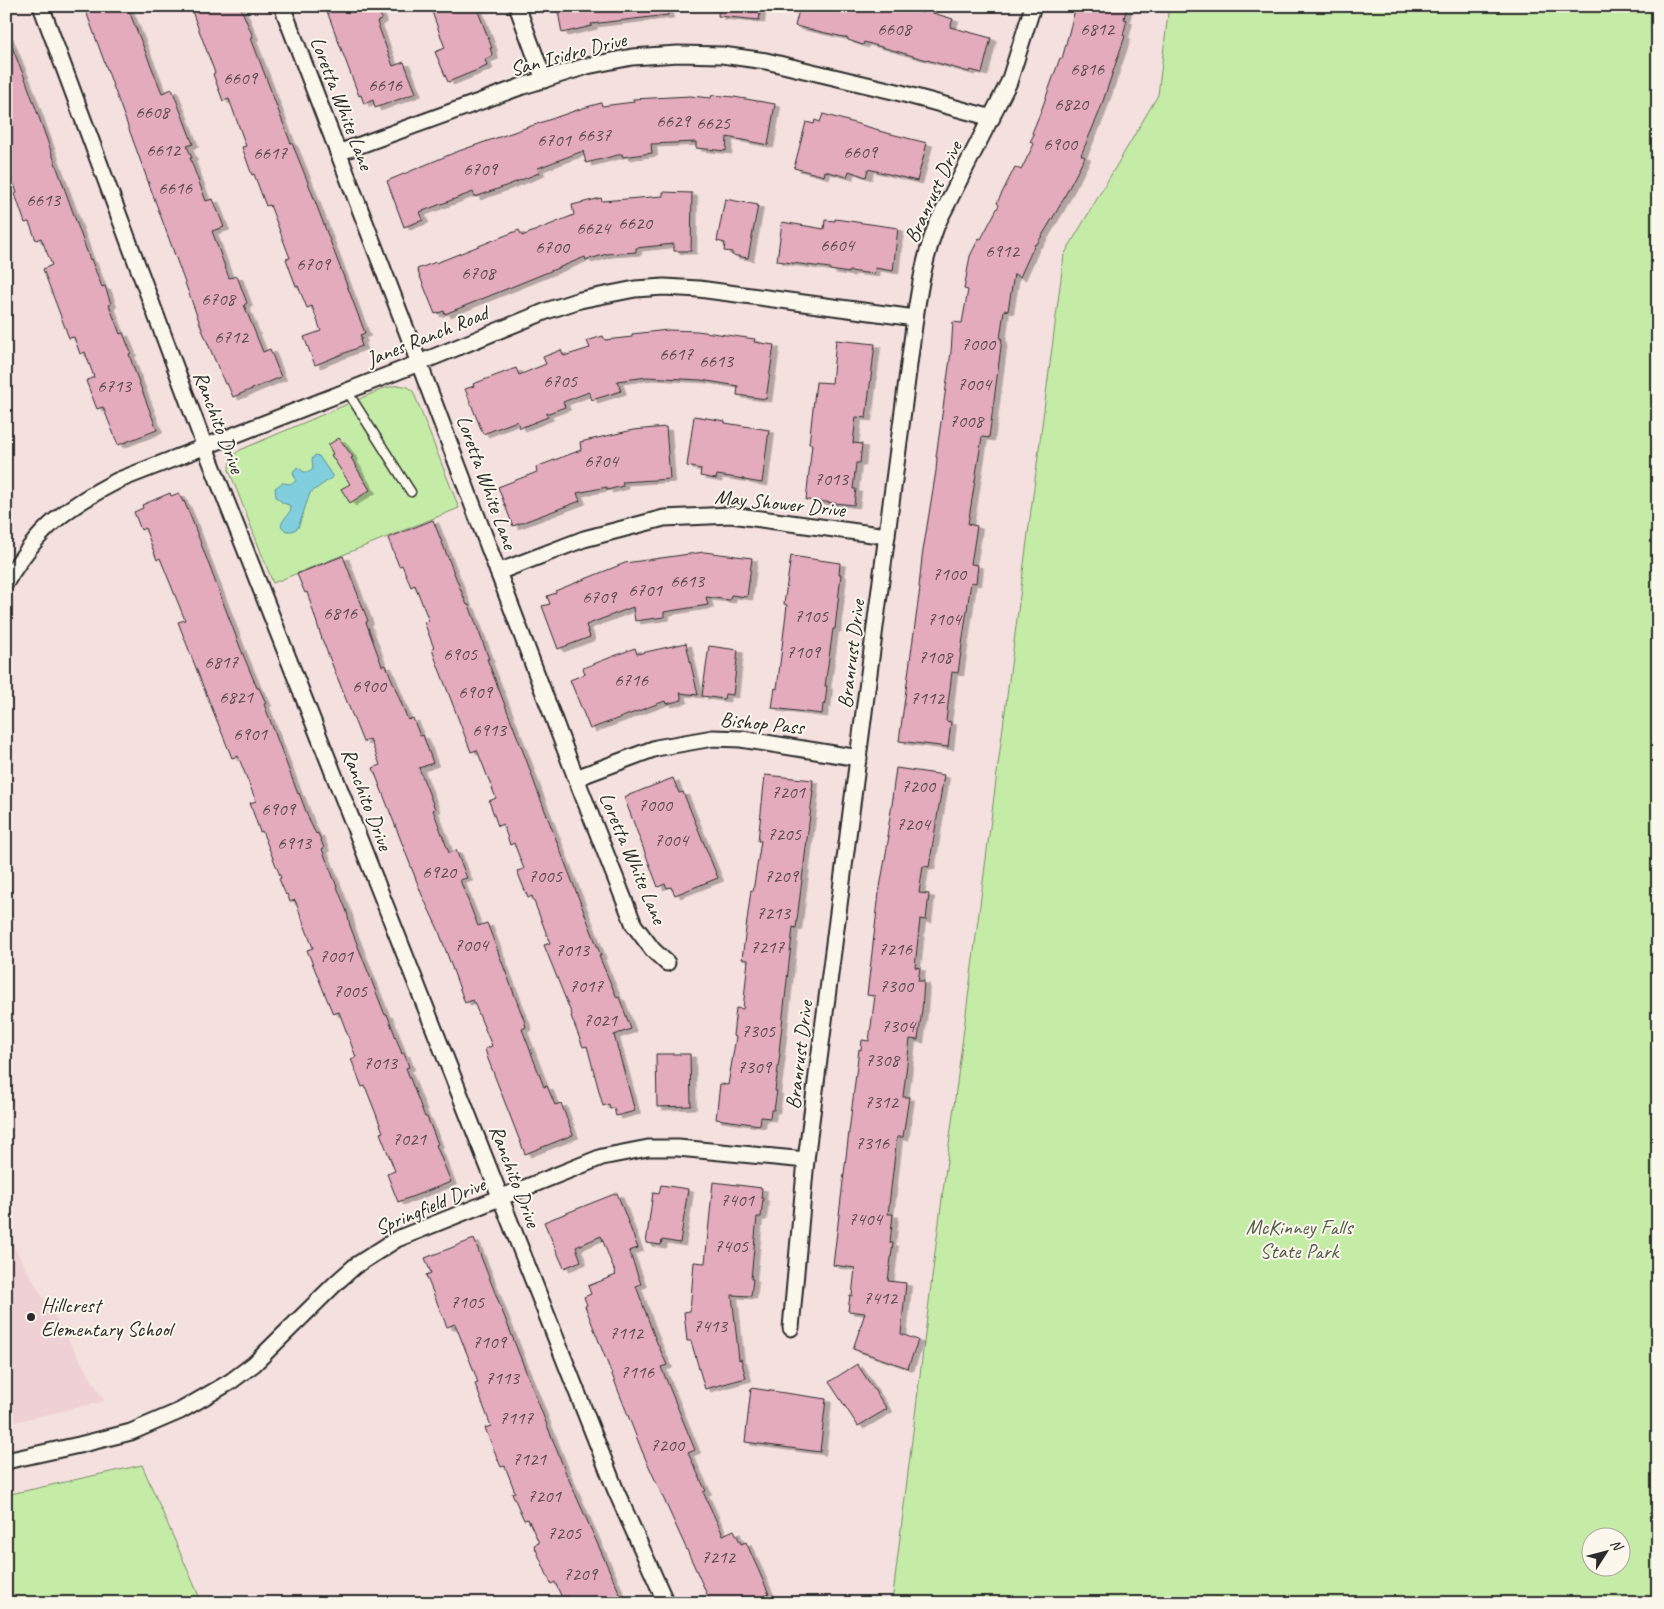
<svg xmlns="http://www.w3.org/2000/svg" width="1664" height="1609" viewBox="0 0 1664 1609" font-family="Caveat,sans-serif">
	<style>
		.built { fill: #efd0d4 }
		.green { fill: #c5eca7; stroke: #788c69; fill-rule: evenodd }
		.water { fill: #81cfde; stroke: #5f8d96 }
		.building { fill: #e4abbd; stroke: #2b2b2b; filter: url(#shadow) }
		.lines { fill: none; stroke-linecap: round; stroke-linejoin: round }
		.service-casing { stroke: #2b2b2b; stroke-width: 11 }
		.minor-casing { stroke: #2b2b2b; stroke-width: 19 }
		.service { stroke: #fbf7ec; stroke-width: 8 }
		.minor { stroke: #fbf7ec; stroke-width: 15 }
		.poi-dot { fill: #2b2b2b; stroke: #fbf7ec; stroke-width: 2 }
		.labels { text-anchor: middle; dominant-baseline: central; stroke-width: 4; stroke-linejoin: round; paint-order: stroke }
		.number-label { font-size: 19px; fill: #594b50 }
		.street-label { font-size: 21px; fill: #2b2b2b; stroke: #fbf7ec }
		.park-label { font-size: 21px; fill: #525b4a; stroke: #fbf7ec }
		.poi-label { font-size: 21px; fill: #2b2b2b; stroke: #fbf7ec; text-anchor: start }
	</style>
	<defs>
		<filter id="shadow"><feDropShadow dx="5.5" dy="3" stdDeviation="0" flood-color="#0004"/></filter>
	</defs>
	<rect width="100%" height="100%" fill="#f4e0de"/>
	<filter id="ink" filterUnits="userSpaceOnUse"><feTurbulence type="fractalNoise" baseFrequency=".02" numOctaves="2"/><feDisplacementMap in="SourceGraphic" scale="10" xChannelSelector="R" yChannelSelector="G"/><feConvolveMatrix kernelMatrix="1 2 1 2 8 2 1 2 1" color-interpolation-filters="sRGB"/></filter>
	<g filter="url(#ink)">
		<polygon class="built" points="6,1234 104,1401 6,1424"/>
		<g class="green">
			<path d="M1169,6H1658V1603H892L935,1253L1064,255L1158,95ZM1592,1536H1622V1566H1592Z"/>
			<path d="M399,385L408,387L413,391L459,508L273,583L229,470C229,460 232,456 240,450L385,388Z"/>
			<polygon points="142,1465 202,1603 6,1603 6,1495"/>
		</g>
		<path class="water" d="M315,455L319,456L333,477L310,493L298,528L292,531H286L281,526C283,518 288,516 291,509L289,505L283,503L276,497L275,488L282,483C287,483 293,486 296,480L293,472L297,467L304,472H309L313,469L312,459Z"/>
		<g class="building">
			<polygon points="84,6 127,6 162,93 172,89 193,144 187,146 192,158 190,158 206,201 213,199 224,227 212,231 229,278 237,276 247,303 244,305 263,352 270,349 281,377 233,397 227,383 225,384 203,332"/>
			<polygon points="190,6 240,6 253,37 251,38 291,144 292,143 307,180 365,333 360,335 362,339 360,340 362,346 315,365 304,337 321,331 312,306 307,308 298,286 296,286 286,259 290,258 270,205 266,206 254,174 252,175 242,147 246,146 229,99 223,101 213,74 215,73"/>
			<polygon points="325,6 377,6 382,19 377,22 393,66 404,62 416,93 375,108 373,100 364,104 361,95 359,96"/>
			<polygon points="440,6 476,6 492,48 490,48 493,56 485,59 487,66 448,82 435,52 445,48 431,9"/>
			<polygon points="557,6 667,6 668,15 591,24 592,26 562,33"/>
			<polygon points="719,6 761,6 759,20 718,16"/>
			<polygon points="800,6 900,6 923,13 923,10 953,19 950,27 991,38 982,73 970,70 969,72 864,42 863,45 848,40 848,38 795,26"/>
			<polygon points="1076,6 1127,6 1124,19 1127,20 1123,35 1125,36 1099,113 1081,155 1085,157 1058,209 1037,244 1035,244 1020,277 1014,274 1008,311 1004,310 1000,339 1002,339 989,438 982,437 968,524 977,526 971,564 978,565 976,583 971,582 958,673 952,672 946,721 951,722 948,747 899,741 920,588 919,587 922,557 936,471 937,457 936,457 951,352 953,322 962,323 968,290 964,289 970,256 979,238 981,239 999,205 997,203 1015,167 1021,170 1034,144 1030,142 1034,134 1032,133 1041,111 1060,58 1062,59"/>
			<polygon points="7,35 26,81 90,260 91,259 102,287 105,286 111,304 109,305 120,334 123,333 131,353 129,354 134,369 157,430 118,445 103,407 97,409 86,381 94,377 85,352 80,354 74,337 69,338 43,269 52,265 41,238 36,240 29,222 25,223 15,194 17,193 6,160 6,36"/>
			<polygon points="712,95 734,97 775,104 768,145 727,137 726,151 696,148 696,142 651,144 652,153 623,157 622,154 586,163 583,151 538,168 539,173 503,187 475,197 473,192 420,212 423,220 404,227 387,181 456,152 583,108 601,103 602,106 634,102 633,99 690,96 711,98"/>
			<polygon points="823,114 879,130 879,131 927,143 917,181 868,169 866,177 849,171 847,177 825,171 824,176 794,168 806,122 814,124 815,120 820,122"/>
			<polygon points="663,192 692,193 691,251 674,251 674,244 636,248 636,252 607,254 586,260 585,257 445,314 444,311 435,314 417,269 436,262 436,263 519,230 522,236 574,215 572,205 601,198 602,201 663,196"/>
			<polygon points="725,199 758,205 748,258 732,255 732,252 724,251 725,243 717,241"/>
			<polygon points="835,219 898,228 893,271 875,268 874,274 849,271 849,273 830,270 830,268 777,261 782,222 824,229 825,220 835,221"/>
			<polygon points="668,330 697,331 755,339 754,342 774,345 766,399 737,395 738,386 701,380 647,377 617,381 621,391 592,400 589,392 563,402 565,407 546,414 548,417 520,428 517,421 483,434 465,389 474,386 473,384 516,368 519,375 546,364 543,357 561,350 564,356 590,348 587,341 603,336 605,340 632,337 632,334"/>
			<polygon points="836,340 875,344 866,418 856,417 853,443 862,444 860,463 856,463 853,489 856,489 854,505 806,500 812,444 809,444 816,382 832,383"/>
			<polygon points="694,416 725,421 725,423 769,430 762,483 744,480 744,479 717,475 716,479 700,476 701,469 687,466"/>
			<polygon points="666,427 670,479 622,482 623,486 607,490 607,487 577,493 580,501 513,526 498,487 537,472 536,467 581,450 580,442 633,430"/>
			<polygon points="339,438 353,457 351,458 357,467 356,467 370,490 350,503 341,489 350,484 331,455 333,454 328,445"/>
			<polygon points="170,493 171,496 179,493 183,502 184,501 192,520 240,647 257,688 259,688 266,703 264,704 298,794 299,793 310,822 316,834 318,833 324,848 322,849 347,912 350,926 385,1015 387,1014 402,1054 404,1053 409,1067 406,1068 425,1117 427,1117 438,1144 436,1145 451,1182 398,1202 387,1174 395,1171 380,1133 383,1132 365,1086 362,1087 351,1059 356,1057 339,1012 333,1014 307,950 313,948 295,900 290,902 287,894 286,895 279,879 281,878 262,831 260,832 250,803 256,801 238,756 232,758 203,686 178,622 185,620 160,558 157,560 145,528 141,530 134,512 143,508 142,505"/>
			<polygon points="433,520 462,593 467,605 469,605 489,659 487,659 526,759 537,790 601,956 599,956 617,998 619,997 631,1029 614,1035 635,1111 616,1116 614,1108 610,1109 609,1104 603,1106 587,1046 583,1047 571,1016 572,1015 544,945 550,943 532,896 528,898 517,871 524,869 514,843 510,845 503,824 498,826 489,801 496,798 477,750 471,752 435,658 432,649 434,648 424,622 429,621 415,585 411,587 402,565 399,566 388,538"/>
			<polygon points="704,552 752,558 747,597 731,595 730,600 706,597 708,605 664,612 664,617 635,621 633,607 586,625 590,637 558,649 542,606 550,604 547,596 556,593 555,591 625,563"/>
			<polygon points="343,556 368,621 366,622 382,666 386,665 408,720 413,718 420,736 423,735 433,763 419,768 435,809 433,810 449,853 456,850 467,878 460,880 478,926 487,923 524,1020 526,1027 522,1029 544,1087 547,1086 555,1105 561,1103 573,1135 525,1154 488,1059 485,1049 492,1046 473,1000 465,1003 438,929 422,895 373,768 380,765 370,739 363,742 322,639 307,592 305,593 297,574"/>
			<polygon points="791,556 840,563 839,574 841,574 835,629 833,629 825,686 827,686 825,705 823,704 822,714 772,708 775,688 777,689 787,605 784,604"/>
			<polygon points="686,643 698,695 680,693 682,700 666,704 665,701 590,729 570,680 585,674 583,668 635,648 637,654"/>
			<polygon points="709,646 738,650 733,695 725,694 724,699 702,696"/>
			<polygon points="896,768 944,775 929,867 923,866 919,893 929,894 926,920 920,919 915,967 920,968 918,981 924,981 922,1010 918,1040 910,1039 903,1097 909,1097 903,1137 897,1137 888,1214 893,1214 890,1243 893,1243 888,1281 906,1283 901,1334 918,1340 908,1368 853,1349 865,1313 848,1311 850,1295 852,1296 855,1268 833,1265 859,1049 861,1050 862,1040 869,1041 875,996 867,995 879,893 889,836 887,836 893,798 892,798"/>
			<polygon points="765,775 813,780 812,791 813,791 796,928 793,927 779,1052 780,1053 775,1091 777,1091 774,1110 771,1110 770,1118 761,1117 760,1125 716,1119 720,1084 728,1085 736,1037 733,1036 736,1008 743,1009 748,960 742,959 751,890 753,891 761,841 758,841"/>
			<polygon points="673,778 679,793 683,792 718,878 675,895 671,887 667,888 665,884 658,887 624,797"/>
			<polygon points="656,1054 690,1054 691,1106 657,1107"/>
			<polygon points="713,1182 762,1188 761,1198 763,1198 761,1217 757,1217 751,1279 753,1279 751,1296 732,1295 739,1360 741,1359 746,1378 705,1389 691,1341 687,1341 684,1312 690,1311 694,1262 705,1263"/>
			<polygon points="661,1185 688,1189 680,1243 662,1240 661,1245 646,1243 653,1193 659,1194"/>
			<polygon points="617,1193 638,1248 629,1251 641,1284 636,1286 655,1338 667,1365 661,1367 695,1450 688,1453 706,1491 703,1492 723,1535 734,1530 741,1544 746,1542 769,1594 750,1603 711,1603 642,1451 585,1306 587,1305 584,1297 591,1294 588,1286 616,1275 601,1236 576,1247 581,1261 564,1268 544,1222"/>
			<polygon points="474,1239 565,1471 624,1603 570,1603 567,1596 562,1598 555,1582 551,1584 534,1545 539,1543 528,1519 524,1520 512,1493 515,1492 505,1466 501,1467 485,1428 491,1426 475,1384 478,1383 474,1371 455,1324 447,1327 426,1275 431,1273 425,1258"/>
			<polygon points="857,1364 887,1409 858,1426 829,1382"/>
			<polygon points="751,1388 826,1399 820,1452 745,1442"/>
		</g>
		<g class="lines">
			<g class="service-casing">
				<polyline id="service" points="347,391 411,492"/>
			</g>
			<g class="minor-casing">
				<g id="minor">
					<polyline points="41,6 205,447 616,1491 666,1603"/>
					<polyline points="282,6 419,363 576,778 634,925 653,950 667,963"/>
					<polyline points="517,6 544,80"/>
					<polyline points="338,153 520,87 587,66 632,57 678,54 722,55 766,61 897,92 992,118"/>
					<polyline points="498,572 584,539 664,518 731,515 887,536"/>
					<path d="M6,582C38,529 64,508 119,480L419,363L549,310L580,300L635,289L664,287L699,289L915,318"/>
					<polyline points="576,778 656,748 713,738 741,739 859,758"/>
					<path d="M791,1328L806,1160L915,318C920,285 925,255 937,224L1009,82L1033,6"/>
					<polyline points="6,1461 79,1445 131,1432 180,1411 230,1382 254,1364 337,1282 355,1266 397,1239 602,1157 648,1148 678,1148 806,1160"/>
				</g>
			</g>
			<use href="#service" class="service"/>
			<use href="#minor" class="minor"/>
		</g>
	</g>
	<circle class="poi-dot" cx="31" cy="1317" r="5"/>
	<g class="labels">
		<g class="number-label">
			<text x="894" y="29">6608</text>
			<text x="1097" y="29">6812</text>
			<text x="1087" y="69">6816</text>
			<text x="240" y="78">6609</text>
			<text x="385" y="85">6616</text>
			<text x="1071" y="104">6820</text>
			<text x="152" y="112">6608</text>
			<text x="673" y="121">6629</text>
			<text x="713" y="123">6625</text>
			<text x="594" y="135">6637</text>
			<text x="554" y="140">6701</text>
			<text x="1060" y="144">6900</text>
			<text x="163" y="150">6612</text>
			<text x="860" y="152">6609</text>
			<text x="270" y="153">6617</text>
			<text x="480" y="169">6709</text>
			<text x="175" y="188">6616</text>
			<text x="43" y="200">6613</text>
			<text x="635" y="223">6620</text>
			<text x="593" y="228">6624</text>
			<text x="837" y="245">6604</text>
			<text x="552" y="247">6700</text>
			<text x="1002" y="251">6912</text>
			<text x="313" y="264">6709</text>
			<text x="478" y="273">6708</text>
			<text x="218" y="299">6708</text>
			<text x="231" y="337">6712</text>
			<text x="978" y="344">7000</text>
			<text x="676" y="354">6617</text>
			<text x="716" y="361">6613</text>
			<text x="560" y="381">6705</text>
			<text x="974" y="384">7004</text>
			<text x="114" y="386">6713</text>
			<text x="966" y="421">7008</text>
			<text x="601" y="461">6704</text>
			<text x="831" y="479">7013</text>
			<text x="949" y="574">7100</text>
			<text x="687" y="581">6613</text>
			<text x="645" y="590">6701</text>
			<text x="599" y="597">6709</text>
			<text x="340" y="613">6816</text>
			<text x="811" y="616">7105</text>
			<text x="944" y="619">7104</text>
			<text x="803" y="652">7109</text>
			<text x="460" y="654">6905</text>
			<text x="935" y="657">7108</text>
			<text x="221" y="662">6817</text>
			<text x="631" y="680">6716</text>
			<text x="369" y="686">6900</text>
			<text x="475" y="692">6909</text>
			<text x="236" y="697">6821</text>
			<text x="927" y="698">7112</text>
			<text x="489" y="730">6913</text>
			<text x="250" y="734">6901</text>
			<text x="918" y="786">7200</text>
			<text x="788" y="792">7201</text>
			<text x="655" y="805">7000</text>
			<text x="278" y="809">6909</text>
			<text x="913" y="824">7204</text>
			<text x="784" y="834">7205</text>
			<text x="671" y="840">7004</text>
			<text x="294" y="843">6913</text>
			<text x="439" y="872">6920</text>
			<text x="545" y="876">7005</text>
			<text x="781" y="876">7209</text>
			<text x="773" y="913">7213</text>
			<text x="471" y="945">7004</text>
			<text x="767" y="947">7217</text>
			<text x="895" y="949">7216</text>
			<text x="572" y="950">7013</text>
			<text x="336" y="956">7001</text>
			<text x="586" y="986">7017</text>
			<text x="896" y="986">7300</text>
			<text x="350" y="991">7005</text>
			<text x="600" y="1020">7021</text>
			<text x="898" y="1026">7304</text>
			<text x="758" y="1031">7305</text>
			<text x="882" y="1060">7308</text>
			<text x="380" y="1063">7013</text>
			<text x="754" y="1067">7309</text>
			<text x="881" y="1102">7312</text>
			<text x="409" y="1139">7021</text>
			<text x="872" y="1143">7316</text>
			<text x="737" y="1200">7401</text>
			<text x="865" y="1219">7404</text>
			<text x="731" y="1246">7405</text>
			<text x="880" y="1298">7412</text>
			<text x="467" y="1302">7105</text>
			<text x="710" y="1326">7413</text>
			<text x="626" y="1333">7112</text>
			<text x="489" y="1342">7109</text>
			<text x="637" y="1372">7116</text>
			<text x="502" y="1378">7113</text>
			<text x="516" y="1418">7117</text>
			<text x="667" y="1445">7200</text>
			<text x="529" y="1459">7121</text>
			<text x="544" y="1496">7201</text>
			<text x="564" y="1533">7205</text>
			<text x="718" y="1557">7212</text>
			<text x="580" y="1574">7209</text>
		</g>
		<g class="street-label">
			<text transform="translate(568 54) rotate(-15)">San Isidro Drive</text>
			<text transform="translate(342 103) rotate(69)">Loretta White Lane</text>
			<text transform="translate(933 192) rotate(-65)">Branrust Drive</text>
			<text transform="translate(427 336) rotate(-22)">Janes Ranch Road</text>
			<text transform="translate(219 422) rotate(69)">Ranchito Drive</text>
			<text transform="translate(487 482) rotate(70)">Loretta White Lane</text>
			<text transform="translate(780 503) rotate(6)">May Shower Drive</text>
			<text transform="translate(851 654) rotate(-83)">Branrust Drive</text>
			<text transform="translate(762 723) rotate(6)">Bishop Pass</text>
			<text transform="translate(367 799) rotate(69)">Ranchito Drive</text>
			<text transform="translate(633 858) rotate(67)">Loretta White Lane</text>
			<text transform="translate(799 1055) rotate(-83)">Branrust Drive</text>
			<text transform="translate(515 1176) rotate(69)">Ranchito Drive</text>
			<text transform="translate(430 1206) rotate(-23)">Springfield Drive</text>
		</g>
		<g class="park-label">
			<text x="1299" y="1227">McKinney Falls<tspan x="1299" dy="24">State Park</tspan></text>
		</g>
		<g class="poi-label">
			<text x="41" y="1305">Hillcrest<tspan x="41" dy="24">Elementary School</tspan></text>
		</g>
	</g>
	<rect width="1664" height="1609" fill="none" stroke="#fbf7ec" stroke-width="25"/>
	<rect x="12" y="12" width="1639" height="1584" fill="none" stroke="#2b2b2b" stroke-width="2" filter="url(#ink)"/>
	<g transform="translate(1606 1552) rotate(54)"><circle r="24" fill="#fbf7ec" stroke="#a8a59f"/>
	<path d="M0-4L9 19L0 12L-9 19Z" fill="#2b2b2b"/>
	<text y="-8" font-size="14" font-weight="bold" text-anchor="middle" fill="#2b2b2b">N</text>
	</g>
</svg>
